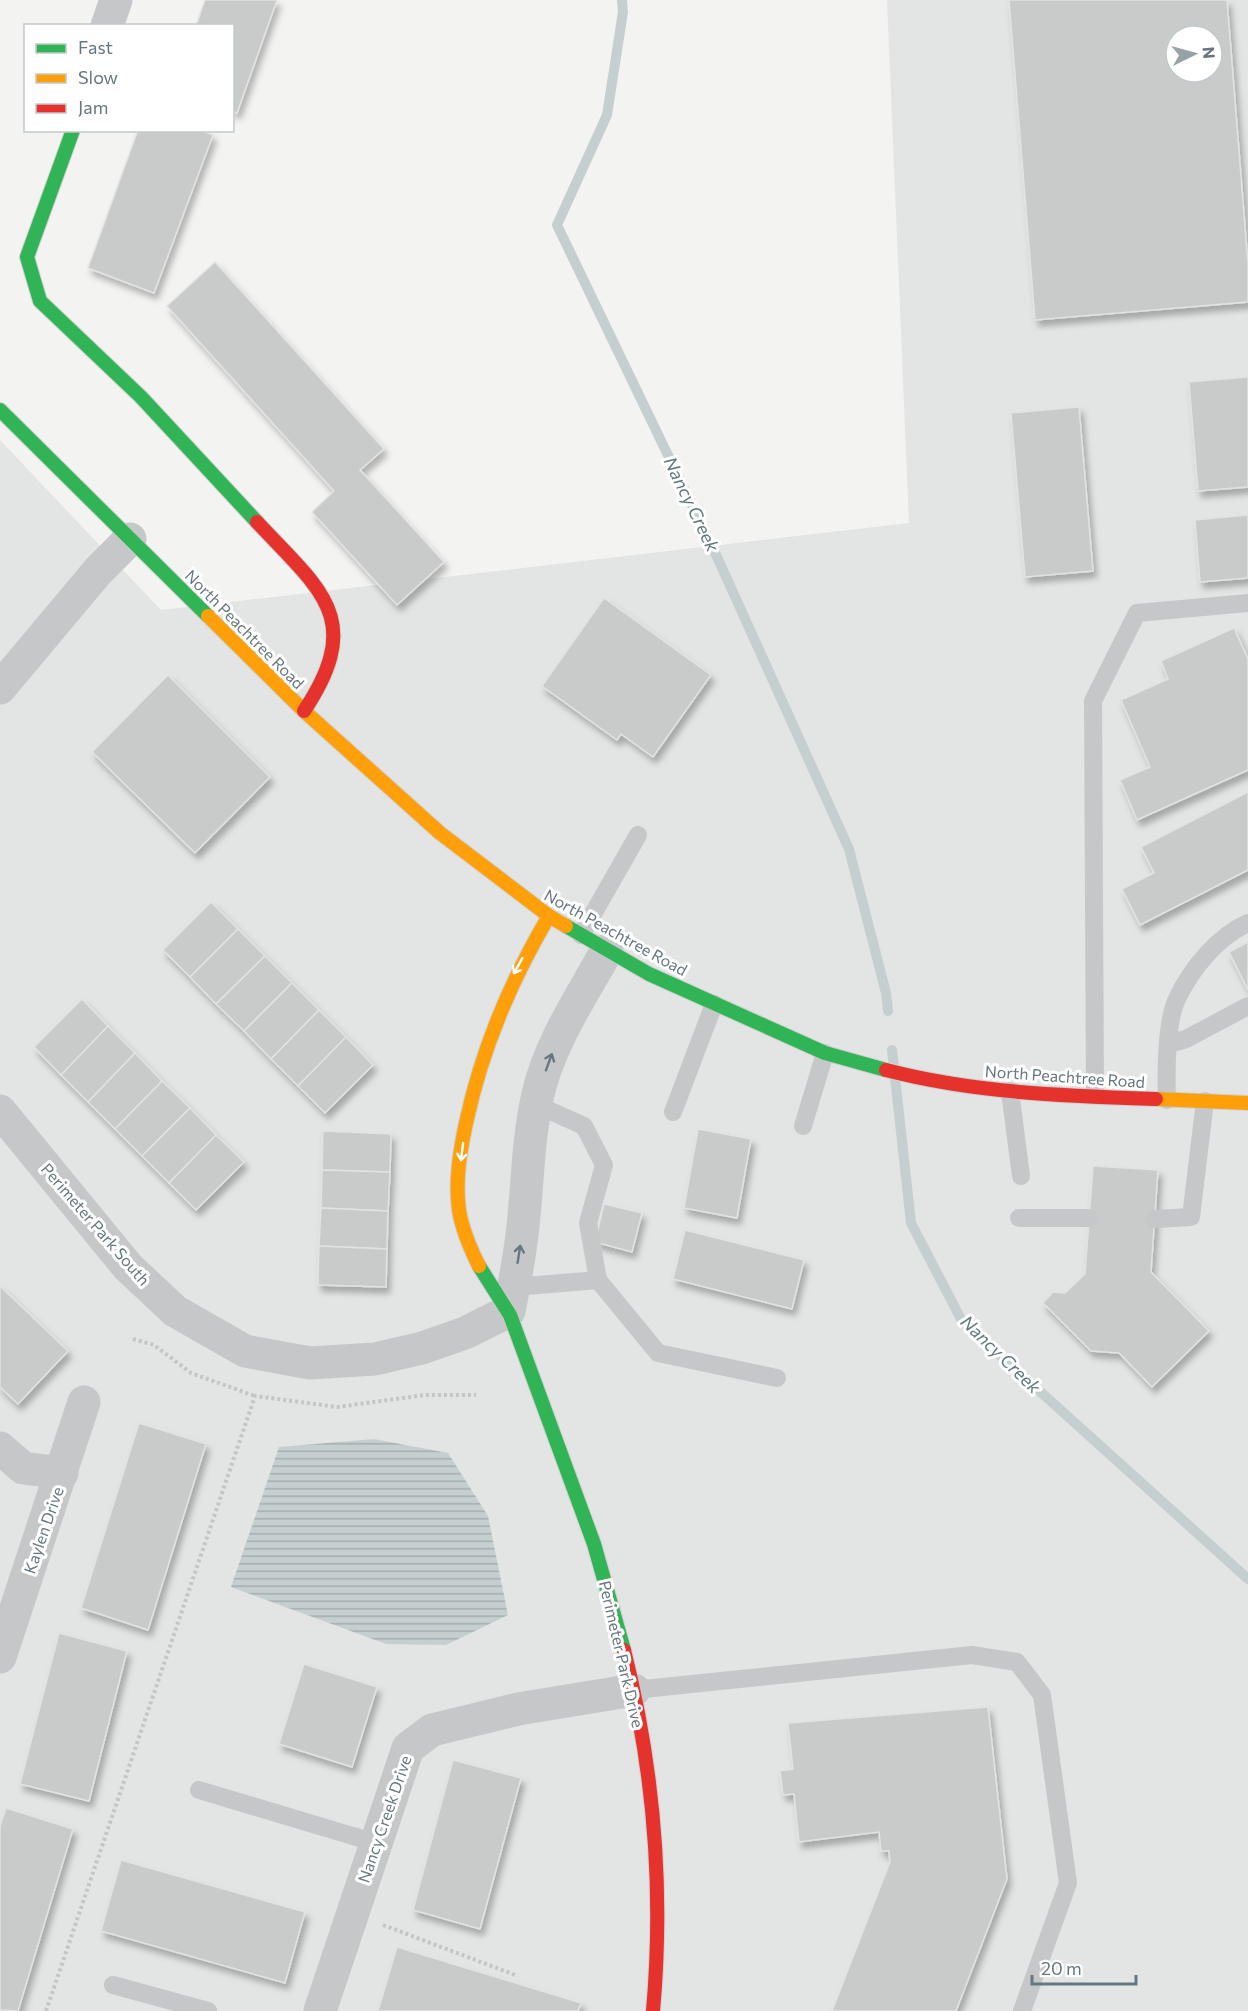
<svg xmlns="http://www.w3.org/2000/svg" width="1248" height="2011" viewBox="0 0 1248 2011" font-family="Commissioner,sans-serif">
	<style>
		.built { fill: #e3e4e4; fill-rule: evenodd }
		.water { fill: url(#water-rules) }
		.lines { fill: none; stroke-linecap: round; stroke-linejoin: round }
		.stream { stroke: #c6cfd0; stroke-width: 10 }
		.building { fill: #c9cbcb; stroke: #e2e2e2; stroke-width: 1.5; fill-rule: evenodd; filter: url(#shadow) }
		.fast-casing { stroke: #cfd0d0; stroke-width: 16 }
		.slow-casing { stroke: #cfd0d0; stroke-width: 16 }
		.jam-casing { stroke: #cfd0d0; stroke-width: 16 }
		.path { stroke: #c3c5c6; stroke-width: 4; stroke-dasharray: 3 3; stroke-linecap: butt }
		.lane { stroke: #c5c7c8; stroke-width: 18 }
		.street { stroke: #c5c7c8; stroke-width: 33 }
		.fast { stroke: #30b455; stroke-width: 14 }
		.slow { stroke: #ff9f0a; stroke-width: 14 }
		.jam { stroke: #e5322d; stroke-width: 14 }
		.oneway { stroke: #fff }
		.oneway2 { stroke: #66777f }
		.labels { text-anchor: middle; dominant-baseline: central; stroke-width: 6; stroke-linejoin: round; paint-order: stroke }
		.street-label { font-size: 16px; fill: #66777f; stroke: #fff }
		.water-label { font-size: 18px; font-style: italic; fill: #61787c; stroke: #fff }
	</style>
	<defs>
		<pattern id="water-rules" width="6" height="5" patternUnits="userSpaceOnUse" patternTransform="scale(1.5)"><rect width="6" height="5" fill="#c6cfd0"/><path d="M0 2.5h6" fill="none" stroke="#a5adae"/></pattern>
		<filter id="shadow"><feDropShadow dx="3.5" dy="6" stdDeviation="3" flood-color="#0004"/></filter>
	</defs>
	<rect width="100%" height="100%" fill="#f3f3f2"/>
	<path class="built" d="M887,0H1248V2011H0V440L161,610L909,523ZM1176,36H1212V72H1176Z"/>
	<polygon class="water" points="374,1439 448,1453 488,1516 508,1615 446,1645 386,1644 231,1587 279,1447"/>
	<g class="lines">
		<g class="stream">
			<polyline points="622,0 623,12 607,115 557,225 718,559 849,849 886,993 888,1011"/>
			<polyline points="892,1050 911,1223 962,1321 1248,1579"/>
		</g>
	</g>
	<g class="building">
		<polygon points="205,0 277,0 237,113 232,111 232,26 196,26"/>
		<path d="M1009,0H1227L1248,264V302L1035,320ZM1176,36H1212V72H1176Z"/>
		<polygon points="138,130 200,130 213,135 154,293 88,268"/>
		<polygon points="215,262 384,449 360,470 444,562 397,605 312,512 334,491 167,306"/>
		<polygon points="1248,377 1248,487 1198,491 1189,382"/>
		<polygon points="1079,407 1093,571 1025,577 1011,413"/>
		<polygon points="1248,515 1248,578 1200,582 1195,520"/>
		<polygon points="604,598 711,675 653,757 621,734 617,740 542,686"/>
		<polygon points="1234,628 1248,659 1248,770 1137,820 1120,780 1150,767 1121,700 1168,679 1161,661"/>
		<polygon points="168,675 270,777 195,853 92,752"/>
		<polygon points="1248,792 1248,870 1140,925 1122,889 1154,873 1141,847"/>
		<polygon points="211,902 238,929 190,977 163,950"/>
		<polygon points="238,929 265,956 216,1004 190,977"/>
		<polygon points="1248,942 1248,990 1229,952"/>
		<polygon points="265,956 292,983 244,1031 216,1004"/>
		<polygon points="292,983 319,1010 271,1059 244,1031"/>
		<polygon points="82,999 108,1026 61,1075 34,1047"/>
		<polygon points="319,1010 346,1037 298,1086 271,1059"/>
		<polygon points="108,1026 135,1053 88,1102 61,1075"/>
		<polygon points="346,1037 373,1065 325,1113 298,1086"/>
		<polygon points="135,1053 162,1081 115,1129 88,1102"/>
		<polygon points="162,1081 190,1108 142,1156 115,1129"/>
		<polygon points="190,1108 216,1135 169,1183 142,1156"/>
		<polygon points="698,1129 751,1139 737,1218 684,1208"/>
		<polygon points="323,1131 391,1134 390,1172 322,1170"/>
		<polygon points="216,1135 244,1162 196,1210 169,1183"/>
		<polygon points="1093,1166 1158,1170 1151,1272 1209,1331 1152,1387 1119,1353 1091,1351 1043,1303 1053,1292 1065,1293 1085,1274"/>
		<polygon points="322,1170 390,1172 388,1211 321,1208"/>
		<polygon points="604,1204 642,1213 632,1252 595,1242"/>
		<polygon points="321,1208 388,1211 387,1249 319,1246"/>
		<polygon points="685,1230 804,1260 792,1309 673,1279"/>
		<polygon points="319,1246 387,1249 386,1287 318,1285"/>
		<polygon points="0,1286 68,1351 18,1404 0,1387"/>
		<polygon points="139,1423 206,1444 148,1630 81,1608"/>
		<polygon points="59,1633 127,1651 89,1801 20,1784"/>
		<polygon points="304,1664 377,1687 352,1767 279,1744"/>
		<polygon points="988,1707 1007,1879 956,2011 832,2011 890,1862 889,1851 881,1851 879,1832 799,1842 794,1794 783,1795 780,1771 793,1769 788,1723"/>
		<polygon points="453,1760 521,1778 480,1929 413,1910"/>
		<polygon points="6,1808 73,1829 18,2011 0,2010 0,1826"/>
		<polygon points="121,1860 305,1912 285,1983 101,1931"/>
		<polygon points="397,1947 581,2003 578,2011 378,2011"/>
	</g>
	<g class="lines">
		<g class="fast-casing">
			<g id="fast">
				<polyline points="73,130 27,257 40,301 141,397 257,522"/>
				<polyline points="0,410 208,616"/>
				<polyline points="566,926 649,974 825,1053 886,1070"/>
				<polyline points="479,1266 510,1315 594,1544 624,1650"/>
			</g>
		</g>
		<g class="slow-casing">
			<g id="slow">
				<polyline points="208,616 304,711 440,833 549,916 566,926"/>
				<polyline points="1156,1099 1248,1103"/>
				<path d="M479,1266C470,1248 462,1229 459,1210C455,1181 460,1151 466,1123C482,1048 510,982 549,916"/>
			</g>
		</g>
		<g class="jam-casing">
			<g id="jam">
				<path d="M257,522C320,590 366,618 304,711"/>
				<path d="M886,1070C974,1093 1066,1096 1156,1099"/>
				<path d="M624,1650C654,1769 664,1888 653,2011"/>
			</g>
		</g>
		<g class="path">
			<polyline points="133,1339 154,1345 191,1373 255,1396"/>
			<polyline points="383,1925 518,1976"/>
			<polyline points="46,2011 255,1396 337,1407 425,1395 476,1395"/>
		</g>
		<g class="lane">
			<polyline points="581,935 638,835"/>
			<polyline points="1169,1044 1186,1039 1248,1006"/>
			<polyline points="1010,1091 1021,1176"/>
			<polyline points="1095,1095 1093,701 1137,613 1248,603"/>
			<path d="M1167,1100C1166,1075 1166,1021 1177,999C1191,969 1218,936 1248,923"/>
			<polyline points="673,1112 714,1004"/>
			<polyline points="803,1126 825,1053"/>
			<polyline points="1019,1218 1089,1218"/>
			<polyline points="1155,1219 1191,1217 1205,1101"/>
			<polyline points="598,1280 658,1353 777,1378"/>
			<polyline points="514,1287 598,1280 588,1223 604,1165 584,1126 537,1105"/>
			<polyline points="634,1690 972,1655 1017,1662 1042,1695 1068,1883 1022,2011"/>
			<polyline points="199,1790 376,1843"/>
			<polyline points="113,1985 208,2011"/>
		</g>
		<g class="street">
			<polyline points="107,26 116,0"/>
			<polyline points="0,688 98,571 130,539"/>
			<path d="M0,1111L128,1267L175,1311L245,1351L310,1363L375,1359L422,1348L465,1333L509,1311C514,1286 519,1260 522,1235C528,1186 527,1143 538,1094C550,1042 582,996 607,950"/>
			<polyline points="0,1448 23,1468 62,1473"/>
			<polyline points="0,1657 84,1402"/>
			<polyline points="320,2011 408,1748 432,1730 518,1709 634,1690"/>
		</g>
		<use href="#fast" class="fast"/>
		<use href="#slow" class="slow"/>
		<use href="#jam" class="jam"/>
	</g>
	<defs><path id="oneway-shaft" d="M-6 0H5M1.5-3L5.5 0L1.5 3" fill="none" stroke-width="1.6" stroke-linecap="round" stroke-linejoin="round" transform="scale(1.5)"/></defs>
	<g class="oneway">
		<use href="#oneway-shaft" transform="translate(518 966) rotate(119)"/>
		<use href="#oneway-shaft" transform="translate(462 1152) rotate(97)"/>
	</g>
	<g class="oneway2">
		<use href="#oneway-shaft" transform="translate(549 1062) rotate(-70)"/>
		<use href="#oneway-shaft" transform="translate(519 1254) rotate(-81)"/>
	</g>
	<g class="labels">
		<g class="street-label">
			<text transform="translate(245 629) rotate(45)">North Peachtree Road</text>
			<text transform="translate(616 932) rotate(29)">North Peachtree Road</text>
			<text transform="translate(1065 1076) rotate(4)">North Peachtree Road</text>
			<text transform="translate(96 1224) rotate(49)">Perimeter Park South</text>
			<text transform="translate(43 1530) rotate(-71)">Kaylen Drive</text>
			<text transform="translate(622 1654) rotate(77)">Perimeter Park Drive</text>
			<text transform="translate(384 1819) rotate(-71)">Nancy Creek Drive</text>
		</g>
		<g class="water-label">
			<text transform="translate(692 504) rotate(64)">Nancy Creek</text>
			<text transform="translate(1001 1354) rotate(44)">Nancy Creek</text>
		</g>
	</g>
	<rect x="24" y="24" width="210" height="108" fill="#ffffff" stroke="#c2c9cc" stroke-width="1.5"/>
	<rect x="36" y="44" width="30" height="9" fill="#30b455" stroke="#c2c9cc" stroke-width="1.5"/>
	<text x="78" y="54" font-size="18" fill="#66777f">Fast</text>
	<rect x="36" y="74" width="30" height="9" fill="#ff9f0a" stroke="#c2c9cc" stroke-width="1.5"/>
	<text x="78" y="84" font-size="18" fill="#66777f">Slow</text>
	<rect x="36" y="104" width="30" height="9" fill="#e5322d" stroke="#c2c9cc" stroke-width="1.5"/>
	<text x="78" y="114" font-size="18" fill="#66777f">Jam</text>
	<g transform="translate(1194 54) rotate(85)"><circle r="28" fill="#ffffff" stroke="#c2c9cc" stroke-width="1.5"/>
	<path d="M0-4.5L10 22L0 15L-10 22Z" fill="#97a2a7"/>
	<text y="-9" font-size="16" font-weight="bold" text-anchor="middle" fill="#66777f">N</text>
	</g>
	<path d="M1032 1975v9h104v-9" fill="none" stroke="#66777f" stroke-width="3"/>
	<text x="1041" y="1975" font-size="18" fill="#66777f" stroke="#ffffff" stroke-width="4.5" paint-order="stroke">20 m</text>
</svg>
